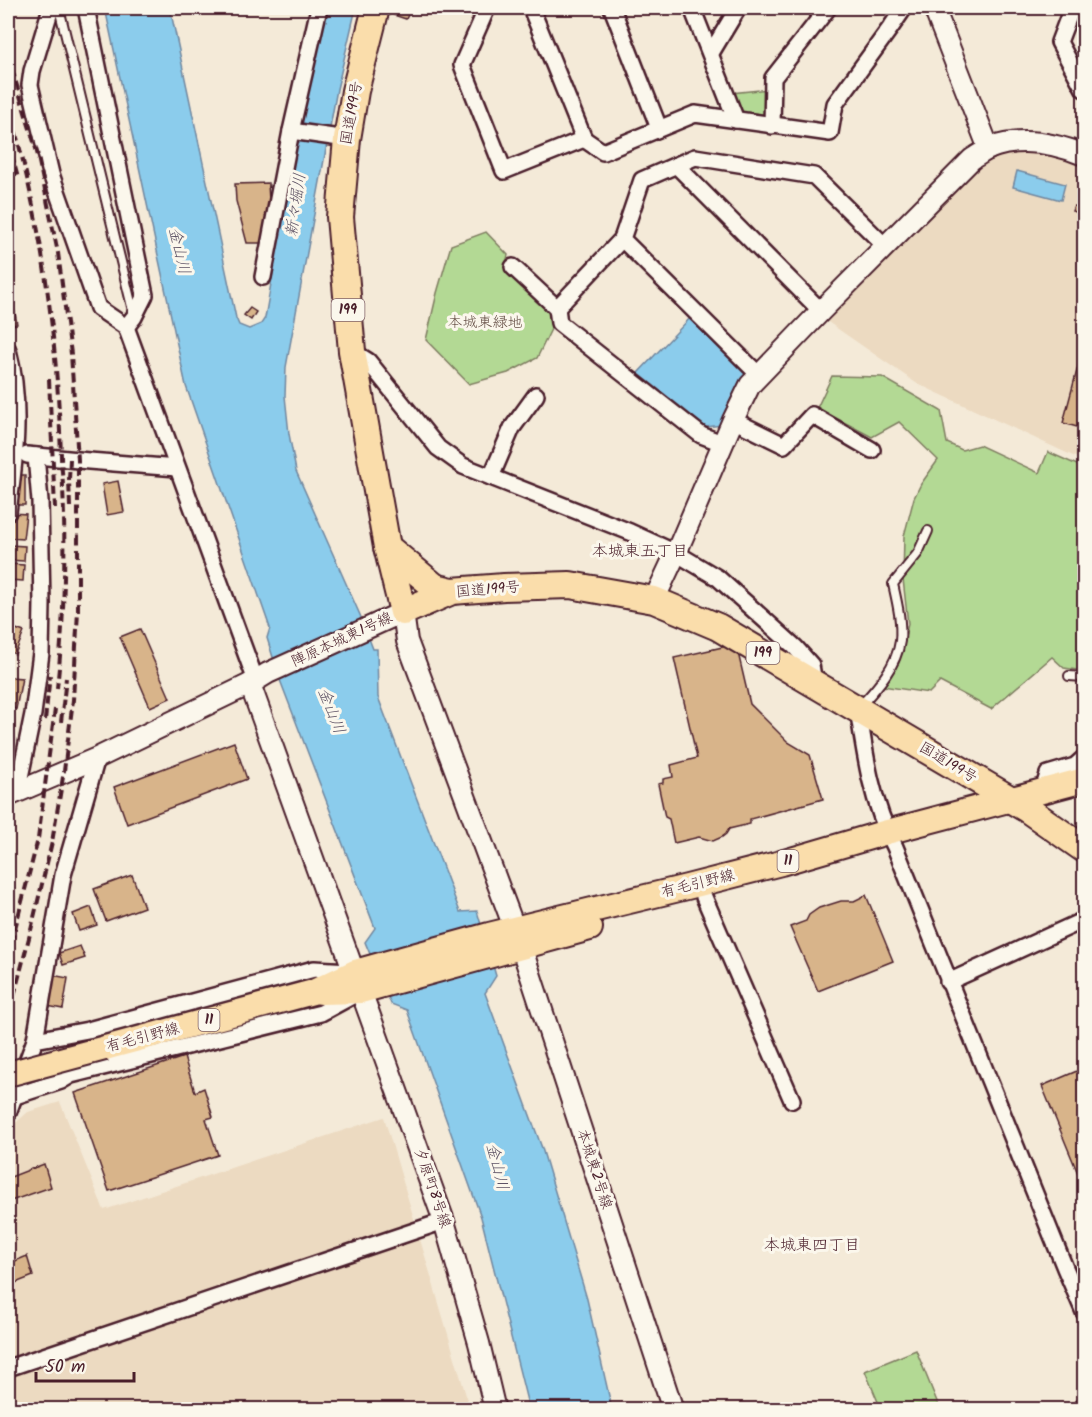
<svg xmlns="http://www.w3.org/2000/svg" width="1092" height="1417" viewBox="0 0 1092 1417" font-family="Kalam,'Klee One',sans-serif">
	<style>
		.built { fill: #ecdac1 }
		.green { fill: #b3d994; stroke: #7e7c60; stroke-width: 1.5 }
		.water { fill: #8bccec; stroke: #71879f; stroke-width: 1.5 }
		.building { fill: #d8b48a; stroke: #4a1f2b; stroke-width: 1.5 }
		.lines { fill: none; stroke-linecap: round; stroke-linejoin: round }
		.service-casing { stroke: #4a1f2b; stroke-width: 12 }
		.minor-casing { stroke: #4a1f2b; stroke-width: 20 }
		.tertiary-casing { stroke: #4a1f2b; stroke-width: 24 }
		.primary-casing { stroke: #4a1f2b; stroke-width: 28 }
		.trunk-casing { stroke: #4a1f2b; stroke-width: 30 }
		.service { stroke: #fbf7ec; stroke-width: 8 }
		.minor { stroke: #fbf7ec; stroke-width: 15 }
		.tertiary { stroke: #fbf7ec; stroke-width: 20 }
		.primary { stroke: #faddab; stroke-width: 24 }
		.trunk { stroke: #faddab; stroke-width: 26 }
		.rail { stroke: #4a1f2b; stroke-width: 4; stroke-dasharray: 9 4.5; stroke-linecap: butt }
		.primary-bridge-casing { stroke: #4a1f2b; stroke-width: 28; stroke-linecap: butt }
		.primary-bridge { stroke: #faddab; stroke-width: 24 }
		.labels { text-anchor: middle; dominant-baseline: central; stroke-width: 6; stroke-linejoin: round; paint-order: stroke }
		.shield { fill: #fbf7ec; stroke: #7f6065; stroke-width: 1.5 }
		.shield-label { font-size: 14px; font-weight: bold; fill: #4a1f2b }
		.street-label { font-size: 15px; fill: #4a1f2b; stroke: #fbf7ec }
		.park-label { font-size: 15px; fill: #644e45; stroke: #fbf7ec }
		.water-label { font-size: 16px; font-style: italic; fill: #5e5365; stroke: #fbf7ec }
		.neighbourhood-label { font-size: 16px; fill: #4a1f2b; stroke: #fbf7ec }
	</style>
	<rect width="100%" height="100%" fill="#f4ead8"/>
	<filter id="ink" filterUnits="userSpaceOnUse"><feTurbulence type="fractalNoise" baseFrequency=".0167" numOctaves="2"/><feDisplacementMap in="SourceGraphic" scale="12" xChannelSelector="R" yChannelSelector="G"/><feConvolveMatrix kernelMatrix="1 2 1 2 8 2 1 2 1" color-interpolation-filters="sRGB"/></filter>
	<g filter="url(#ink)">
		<g class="built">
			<polygon points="1032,150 1053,152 1084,165 1084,461 916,383 825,320 979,161 1004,152"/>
			<polygon points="60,1102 104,1210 384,1117 470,1409 8,1410 8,1133 10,1128 28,1112"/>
		</g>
		<g class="green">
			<polygon points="769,89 769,116 762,121 743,118 731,93"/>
			<polygon points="486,232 508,255 505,268 553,312 555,321 537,358 508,373 469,384 426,340 437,293 451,245"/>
			<polygon points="832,376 882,377 941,411 947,443 962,450 979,445 1039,473 1048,452 1084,468 1084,671 1064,668 1052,657 991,709 940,682 929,693 882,686 899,663 908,624 903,579 904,536 914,498 921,484 938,460 899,422 872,437 817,408"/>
			<polygon points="916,1350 940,1409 881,1409 865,1371"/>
		</g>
		<g class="water">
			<polygon points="105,8 170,8 236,318 239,325 249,329 261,324 265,318 299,123 326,8 356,8 337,89 286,367 285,396 289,434 296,471 360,615 373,649 377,649 378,697 460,912 477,911 496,976 485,993 542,1148 587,1299 612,1409 529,1409 481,1217 407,1010 391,1004 365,942 375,928 280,680 267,638 270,628 186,386"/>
			<polygon points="1017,171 1065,184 1061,200 1013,187"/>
			<polygon points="691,317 749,375 722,425 706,427 638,373"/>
		</g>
		<g class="building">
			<polygon points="397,8 411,8 406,19 394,15"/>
			<polygon points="268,183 269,201 261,243 247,243 236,201 235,184"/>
			<polygon points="1084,198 1084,214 1072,211 1074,206 1082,208"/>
			<polygon points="13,303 17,324 8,326 8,304"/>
			<polygon points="250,308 256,312 251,320 244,315"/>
			<polygon points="1084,344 1084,429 1063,423"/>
			<polygon points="14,475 25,475 25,505 13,505"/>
			<polygon points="118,481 124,512 107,515 102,484"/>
			<polygon points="12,513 26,514 23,539 10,538"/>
			<polygon points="9,545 25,546 24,561 8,560"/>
			<polygon points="8,564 24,565 23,581 8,580"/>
			<polygon points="8,626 24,632 15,654 8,651"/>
			<polygon points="140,629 170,698 150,707 120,637"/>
			<polygon points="736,644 750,704 788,742 810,755 823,799 750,819 750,824 729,829 726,834 722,837 713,841 699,837 674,843 669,819 665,817 658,784 663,783 663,779 673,777 671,765 697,758 674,658"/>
			<polygon points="10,677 22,678 16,709 8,707 8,690"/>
			<polygon points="8,734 13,735 11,755 8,754"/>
			<polygon points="234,742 247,779 127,824 114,787"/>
			<polygon points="132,875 144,907 106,921 94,889"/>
			<polygon points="866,895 893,961 818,991 790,927 806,921 809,915 819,908 841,901 854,901"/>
			<polygon points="91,907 97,925 79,931 73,914"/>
			<polygon points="80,946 85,958 63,965 59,953"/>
			<polygon points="52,975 68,978 63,1009 47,1006"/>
			<polygon points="184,1057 195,1092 204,1088 213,1117 206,1119 218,1155 109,1191 75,1093"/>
			<polygon points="1084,1068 1084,1188 1042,1086"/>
			<polygon points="44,1164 51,1187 8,1202 8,1178"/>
			<polygon points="27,1256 33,1276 8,1286 8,1264"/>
		</g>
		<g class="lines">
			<g class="service-casing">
				<g id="service">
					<polyline points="59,8 134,315"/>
					<polyline points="1069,676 1084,677"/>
					<path d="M861,705C877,688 897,665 900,641C902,622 897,602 893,584L918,553L928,531"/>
				</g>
			</g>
			<g class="minor-casing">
				<g id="minor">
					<polyline points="51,8 32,71 30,85 51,174 98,308 126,327 256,681"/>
					<polyline points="86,8 145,295 134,317 126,327"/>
					<polyline points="487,8 462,65 504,171 584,139 531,8"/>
					<polyline points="612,8 659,128"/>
					<polyline points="692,8 736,120"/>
					<polyline points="1077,8 1070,13 1059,42 1084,89"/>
					<polyline points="711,53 738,8"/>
					<polyline points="772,126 773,78 828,8"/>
					<polyline points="291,131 347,139"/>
					<polyline points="584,139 603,152 695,114 830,133 835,104 891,27 904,8"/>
					<polyline points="677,166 821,311"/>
					<polyline points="622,239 557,308 559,323 701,435 722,443"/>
					<polyline points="513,267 557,308"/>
					<polyline points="263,277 291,131 319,8"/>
					<path d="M8,350C22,403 15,459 8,512"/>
					<polyline points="352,351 368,361 438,448 463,466 630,532 676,553 718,578 795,647 811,665 814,683"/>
					<polyline points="759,375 622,239 642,180 695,157 814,176 885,246"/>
					<polyline points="733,420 784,445 812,415 872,450"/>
					<polyline points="27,455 89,461 177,468"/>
					<polyline points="491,477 512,428 536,395"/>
					<path d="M858,708C865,756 872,804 895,847L1065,1268L1084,1312"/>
					<polyline points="1043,791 1048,774 1075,766 1084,758"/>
					<polyline points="17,792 33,714 41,653 42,604 40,501 36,456"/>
					<polyline points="704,897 792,1100"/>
					<polyline points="948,982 1084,920"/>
					<polyline points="35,1040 88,1030 314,969 350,971"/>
					<polyline points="15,1096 61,1081 71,1075 321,1013 356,994"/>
					<polyline points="8,1113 35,1040 63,875 97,758"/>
					<polyline points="8,1368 444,1221"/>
					<polyline points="1080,1410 1084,1406"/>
				</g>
			</g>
			<g class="tertiary-casing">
				<g id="tertiary">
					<polyline points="934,8 989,149"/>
					<path d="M654,600L676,553L733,420L750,385L821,311L972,159C977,156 983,152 988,149C1020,136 1054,143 1084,155"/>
					<polyline points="250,684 444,1221 479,1343 495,1410"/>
					<polyline points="8,796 97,758 250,684 268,673 403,612 407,641 521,946 673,1410"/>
				</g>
			</g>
			<g class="primary-casing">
				<g id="primary">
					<polyline points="321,992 361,991 590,928"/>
					<polyline points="105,1048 313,992 355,972 489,935 687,887 781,863 887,832 1084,780"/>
				</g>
			</g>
			<g class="trunk-casing">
				<g id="trunk">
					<polyline points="376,8 355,91 347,139 340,217 352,351 387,547 403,612 452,591 504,587 570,585 654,600 718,627 1027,809 1084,849"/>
					<polyline points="387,547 435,587 452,591"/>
				</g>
			</g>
			<use href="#service" class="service"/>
			<use href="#minor" class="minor"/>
			<use href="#tertiary" class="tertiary"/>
			<use href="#primary" class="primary"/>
			<use href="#trunk" class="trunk"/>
			<g class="rail">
				<polyline points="8,56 37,152 58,253 71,354 78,460 78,611 73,700 64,771 52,842 31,930 8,1019"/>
				<path d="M8,106C42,219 57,337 61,456C61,466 63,477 63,488C66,554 64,622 57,688"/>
				<polyline points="8,141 18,178"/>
				<polyline points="49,379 55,508"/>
				<polyline points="70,507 69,480 70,459"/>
				<polyline points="45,720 50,675"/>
				<polyline points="61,722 66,678"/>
				<polyline points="8,956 38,839 55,709"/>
			</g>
			<g class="primary-bridge-casing">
				<polyline id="primary-bridge" points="8,1074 105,1048"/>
			</g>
			<use href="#primary-bridge" class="primary-bridge"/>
		</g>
	</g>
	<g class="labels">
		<g class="shield">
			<rect x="331.5" y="299" width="33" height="22" rx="4.5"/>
			<rect x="746.5" y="642" width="33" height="22" rx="4.5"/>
			<rect x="777.5" y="850" width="21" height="22" rx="4.5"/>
			<rect x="198.5" y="1009" width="21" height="22" rx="4.5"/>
		</g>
		<g class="shield-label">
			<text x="348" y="310">199</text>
			<text x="763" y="653">199</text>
			<text x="788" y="861">11</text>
			<text x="209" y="1020">11</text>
		</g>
		<g class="street-label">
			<text transform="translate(352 113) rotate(-80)">国道199号</text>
			<text transform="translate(488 590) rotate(-5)">国道199号</text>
			<text transform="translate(342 640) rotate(-25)">陣原本城東1号線</text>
			<text transform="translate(948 763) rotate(31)">国道199号</text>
			<text transform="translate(698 884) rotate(-14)">有毛引野線</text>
			<text transform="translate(143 1038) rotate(-15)">有毛引野線</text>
			<text transform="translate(594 1169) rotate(72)">本城東2号線</text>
			<text transform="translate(432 1188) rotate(71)">夕原町8号線</text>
		</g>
		<g class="park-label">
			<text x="485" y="323">本城東緑地</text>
		</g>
		<g class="water-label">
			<text transform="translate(296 205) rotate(-82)">新々堀川</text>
			<text transform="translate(179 251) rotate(77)">金山川</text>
			<text transform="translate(331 711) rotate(69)">金山川</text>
			<text transform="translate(497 1167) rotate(76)">金山川</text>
		</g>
		<g class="neighbourhood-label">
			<text x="640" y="551">本城東五丁目</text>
			<text x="812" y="1245">本城東四丁目</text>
		</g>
	</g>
	<rect width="1092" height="1417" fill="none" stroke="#fbf7ec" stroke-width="30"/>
	<rect x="15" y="15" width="1062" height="1387" fill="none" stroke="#4a1f2b" stroke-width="2" filter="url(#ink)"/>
	<path d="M36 1372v9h98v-9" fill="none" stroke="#4a1f2b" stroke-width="3"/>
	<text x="45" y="1372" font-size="18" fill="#4a1f2b" stroke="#fbf7ec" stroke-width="4.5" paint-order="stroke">50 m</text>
</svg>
